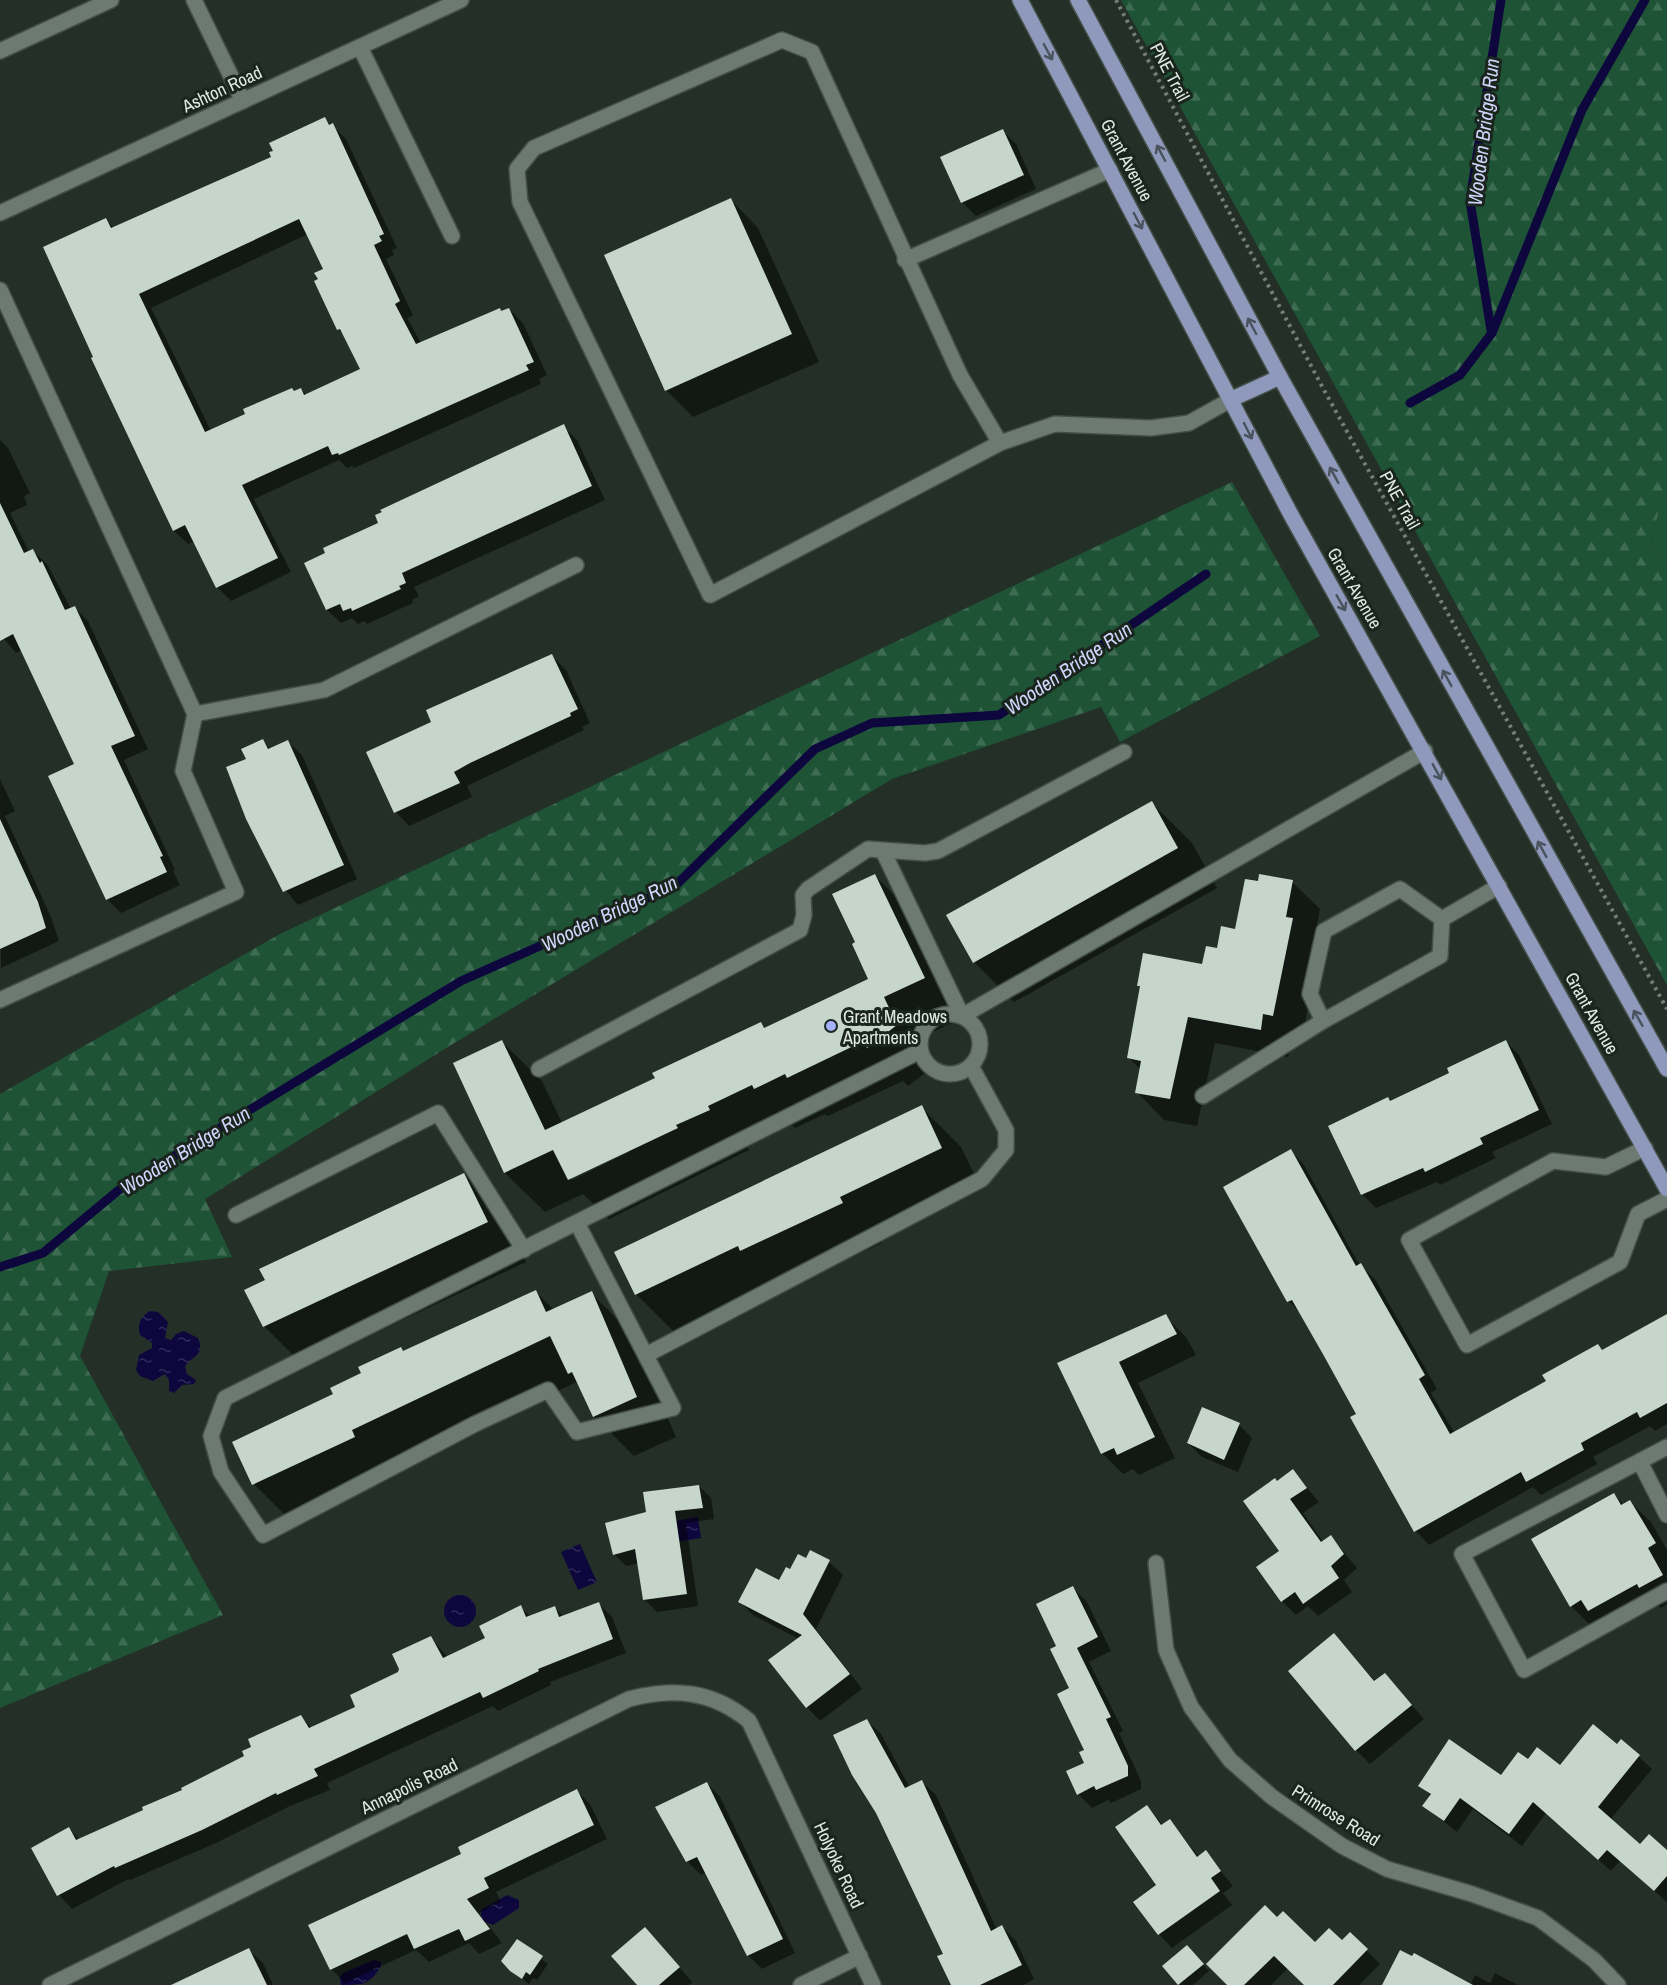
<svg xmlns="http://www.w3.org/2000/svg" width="1667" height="1985" viewBox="0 0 1667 1985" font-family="'Archivo Narrow',sans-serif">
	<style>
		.grass { fill: #1e5336 }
		.forest { fill: url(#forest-firs) }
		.water { fill: url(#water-ripples) }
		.shadow { fill: #0007; fill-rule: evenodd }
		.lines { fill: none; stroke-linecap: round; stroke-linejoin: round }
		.stream { stroke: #0e073e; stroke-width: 9 }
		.building { fill: #c6d6cb; fill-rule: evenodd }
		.lane-casing { stroke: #434e47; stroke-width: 18 }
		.street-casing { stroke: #434e47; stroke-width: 18 }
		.primary-casing { stroke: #434e47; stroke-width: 18 }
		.path { stroke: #757f79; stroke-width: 4; stroke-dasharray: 3 4.5; stroke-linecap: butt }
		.lane { stroke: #6c7a71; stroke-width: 15 }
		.street { stroke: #6c7a71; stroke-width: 15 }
		.primary { stroke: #8e99bc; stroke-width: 15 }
		.oneway { stroke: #48535d }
		.poi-dot { fill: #a6b1fc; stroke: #19251d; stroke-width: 2 }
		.labels { text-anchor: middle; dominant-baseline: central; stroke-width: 6; stroke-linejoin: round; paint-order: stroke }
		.street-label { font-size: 18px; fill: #e1e9e4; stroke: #19251d }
		.poi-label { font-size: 18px; fill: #e1e9e4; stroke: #19251d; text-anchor: start }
		.water-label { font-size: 20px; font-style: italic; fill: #d0d6fb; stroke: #19251d }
	</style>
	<defs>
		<pattern id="forest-firs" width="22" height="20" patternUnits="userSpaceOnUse" patternTransform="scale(1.5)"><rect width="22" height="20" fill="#1e5336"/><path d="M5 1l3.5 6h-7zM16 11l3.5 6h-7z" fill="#3e6c53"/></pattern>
		<pattern id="water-ripples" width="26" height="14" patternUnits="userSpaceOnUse" patternTransform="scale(1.5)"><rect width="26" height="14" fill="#0e073e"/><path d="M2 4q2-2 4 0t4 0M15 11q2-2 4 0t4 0" fill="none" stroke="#312b5a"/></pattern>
	</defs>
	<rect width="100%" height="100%" fill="#232f27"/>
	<polygon class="grass" points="1667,496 1667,562 1650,548 1659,510"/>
	<g class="forest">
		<polygon points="1121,0 1667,0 1667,496 1659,510 1650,548 1667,562 1667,985"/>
		<polygon points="1232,482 1320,636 1120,742 1101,707 892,779 456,1042 205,1199 232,1257 109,1271 80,1356 223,1615 0,1708 0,1094 280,934"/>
	</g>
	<g class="water">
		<path d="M150,1311L158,1312L168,1322L165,1338L171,1340L176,1334L184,1331L198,1338C206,1356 191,1356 185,1367L187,1374L196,1380L194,1384L182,1385L174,1393L169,1391V1380L165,1374L153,1381L140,1376L136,1370L139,1355L152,1348V1343L140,1335C137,1324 140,1317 150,1311Z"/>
		<polygon points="698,1517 701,1538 660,1544 656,1524"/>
		<polygon points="580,1544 597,1582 578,1590 561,1552"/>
		<circle cx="460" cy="1611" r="16"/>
		<polygon points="507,1895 519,1900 519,1908 493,1925 481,1920 481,1910"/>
		<path d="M374,1960L381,1962V1966C370,1985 362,1985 341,1985L340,1977L343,1973Z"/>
	</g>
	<g class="shadow">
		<path d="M325,119L346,139L397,248L392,250L394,255L386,259L413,315L407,318L421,343L499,309L502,312L509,309L523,323L547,375L539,379L541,384L354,468L352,466L347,468L339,460L254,499L291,572L231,601L217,587L195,541L188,544L174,531L45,248L106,220L114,228L273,158ZM308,234L325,269L338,329L345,336L362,370L307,395L301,389L211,431L151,308Z"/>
		<polygon points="1003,131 1016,144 1036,189 976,216 962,202"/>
		<polygon points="731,200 758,228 819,362 693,417 666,390"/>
		<polygon points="563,426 577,440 605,500 414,587 419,596 412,600 413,603 367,624 365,621 358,624 352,618 341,623 327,610 306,564"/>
		<polygon points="0,440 8,448 30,493 24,496 27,505 10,513 29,552 33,551 47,564 71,609 74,607 88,621 148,749 124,760 175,870 173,871 180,885 121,913 107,899 76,765 22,650 16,653 0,634"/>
		<polygon points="552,656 566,670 590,723 582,727 584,730 467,786 472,797 409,826 396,812 433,723"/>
		<polygon points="263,741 271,749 288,742 302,755 357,879 298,905 276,879 248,818 248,760"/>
		<polygon points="0,779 15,811 5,816 51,917 59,941 1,968"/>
		<polygon points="1152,803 1192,843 1217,888 1014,1002 974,962"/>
		<path d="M875,876L914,915L963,1018L922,1037L936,1065L908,1086L903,1081L828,1116L825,1114L795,1128L792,1125L747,1146L749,1150L609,1219L583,1194L545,1212L505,1173L502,1042L542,1081L562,1123L657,1079L760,1024L766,1029L870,980L857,943ZM627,1149L629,1152L572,1180L571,1177Z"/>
		<polygon points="1292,882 1320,909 1314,941 1320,947 1301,1043 1291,1041 1288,1057 1215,1043 1197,1126 1164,1120 1137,1092 1141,1070 1129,1058 1142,988 1138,985 1203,966 1236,931 1259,883"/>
		<polygon points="1506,1042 1519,1055 1552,1124 1492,1152 1496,1158 1440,1185 1437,1182 1376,1208 1362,1194 1391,1102 1451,1074"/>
		<polygon points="921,1107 961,1147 981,1188 878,1237 882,1243 781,1290 676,1334 636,1294"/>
		<polygon points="1291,1151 1304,1165 1360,1266 1375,1279 1437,1389 1431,1393 1455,1434 1548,1382 1598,1346 1603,1351 1667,1327 1667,1424 1655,1431 1650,1426 1593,1457 1597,1464 1541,1495 1533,1487 1429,1545 1416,1531 1358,1414 1302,1315 1289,1301"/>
		<polygon points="464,1174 503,1214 526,1262 304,1366 264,1326"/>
		<polygon points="536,1292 554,1310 591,1293 631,1333 676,1437 634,1456 594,1416 577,1382 391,1470 394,1477 294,1524 254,1484 335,1395"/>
		<polygon points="1165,1316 1186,1337 1196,1355 1138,1383 1175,1458 1139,1475 1133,1469 1123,1474 1102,1453 1059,1364"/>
		<polygon points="1239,1425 1252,1438 1238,1472 1202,1457 1188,1443"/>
		<polygon points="1293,1471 1319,1502 1303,1513 1323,1542 1331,1537 1357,1568 1344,1580 1352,1592 1318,1616 1308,1606 1296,1615 1282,1601 1277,1483"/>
		<polygon points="699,1486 711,1498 714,1519 686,1523 698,1606 657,1612 645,1600 639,1563 626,1566 614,1554 647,1513"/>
		<polygon points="1614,1495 1624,1505 1630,1502 1651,1522 1667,1550 1667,1604 1661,1608 1657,1605 1591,1626 1571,1606"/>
		<polygon points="810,1552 829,1562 843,1575 816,1629 862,1689 820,1721 807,1707 799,1639 753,1615 740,1602 780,1582 806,1560"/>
		<polygon points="1073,1588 1087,1602 1111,1651 1089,1662 1123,1731 1119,1733 1141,1781 1141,1789 1111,1803 1108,1800 1092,1808 1078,1794 1086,1763 1086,1751 1058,1646"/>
		<polygon points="598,1603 612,1617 626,1653 550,1682 551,1685 498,1711 493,1706 327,1783 330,1790 290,1806 216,1843 130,1880 128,1879 72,1909 59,1895 69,1829 80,1840 184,1791 246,1757 301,1717 312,1728 357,1708 399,1674 431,1638 448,1658 487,1639 520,1607 531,1617 555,1608 564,1617"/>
		<polygon points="1334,1635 1376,1682 1385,1675 1424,1719 1370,1764 1356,1750"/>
		<polygon points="867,1721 881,1734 910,1788 922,1782 936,1795 997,1930 1002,1927 1016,1941 1034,1979 1024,1985 952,1985 945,1954"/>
		<polygon points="1621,1741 1652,1769 1610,1820 1640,1846 1667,1852 1667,1902 1620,1861 1611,1871 1546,1813 1522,1846 1473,1809 1457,1832 1424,1806 1431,1796 1420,1785 1501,1777 1528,1762 1560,1767 1617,1746"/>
		<polygon points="707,1783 720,1797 795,1953 762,1969 748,1955 707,1872 701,1875 687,1861 657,1807"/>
		<polygon points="577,1791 590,1804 607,1839 496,1892 501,1902 479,1913 502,1943 479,1954 469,1943 429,1962 416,1950 345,1983 331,1969 463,1854"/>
		<polygon points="1147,1807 1163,1825 1170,1821 1199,1857 1205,1852 1233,1886 1223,1893 1232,1905 1172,1948 1159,1934 1158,1886"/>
		<polygon points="1277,1919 1315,1945 1342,1942 1350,1934 1380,1964 1359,1985 1305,1985 1288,1968 1271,1985 1229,1985"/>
		<polygon points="517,1941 548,1964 537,1980 533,1978 529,1984 511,1970"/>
		<polygon points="658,1943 692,1982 689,1985 639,1985"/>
		<polygon points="249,1950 263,1963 273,1985 205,1985"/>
		<polygon points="1193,1953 1209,1971 1193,1985 1180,1985 1164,1966"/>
		<polygon points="1495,1973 1518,1985 1470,1985 1475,1975 1490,1983"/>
	</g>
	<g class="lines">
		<g class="stream">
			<polyline points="1491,330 1470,201 1501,0"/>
			<polyline points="1410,403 1460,375 1492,333 1582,110 1645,0"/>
			<polyline points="0,1267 43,1253 120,1189 461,981 675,886 815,749 872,723 999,715 1206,574"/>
		</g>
	</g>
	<g class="building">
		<path d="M325,117L329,125L333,123L384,234L379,236L382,241L374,245L400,301L395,304L416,344L500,308L501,311L509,308L534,362L526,365L529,370L339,455L338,453L332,455L328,446L242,485L278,558L216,588L185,525L173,531L91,358L93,357L43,247L106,218L111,228L271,157L269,152L273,151L269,143ZM299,219L323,269L314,273L318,279L314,281L337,330L340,329L360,369L304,395L301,388L294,391L292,388L243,409L245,414L205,432L139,294Z"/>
		<polygon points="1003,129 1024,175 961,203 940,157"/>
		<polygon points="731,198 792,334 665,391 604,255"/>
		<polygon points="564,424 592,486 402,573 406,583 399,586 401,589 352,611 351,608 343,611 340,604 326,610 304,563 325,553 323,548 378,523 375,515 382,512 380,510"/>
		<polygon points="0,503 24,553 33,549 40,563 42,561 65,610 75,606 135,736 111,746 163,856 160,857 167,872 106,900 48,776 74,764 13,634 0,641"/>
		<polygon points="552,654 578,709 570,713 571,716 470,763 454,772 460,783 394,813 366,752 431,722 426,710"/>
		<polygon points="263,739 268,749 288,740 344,865 283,892 246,819 226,767 246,759 241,749"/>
		<polygon points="1152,801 1178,848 973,963 946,915"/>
		<polygon points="0,819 38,902 46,928 0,949"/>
		<polygon points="875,874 925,978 884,997 897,1025 867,1048 864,1041 787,1078 785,1074 754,1089 752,1085 708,1106 710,1110 676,1125 678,1128 568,1180 553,1150 504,1173 453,1063 502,1040 545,1130 655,1078 652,1073 761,1022 764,1028 868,979 852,944 855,942 832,894"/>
		<polygon points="1259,874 1293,880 1286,917 1293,918 1273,1016 1263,1014 1261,1030 1188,1017 1170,1099 1135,1093 1141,1061 1127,1058 1140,986 1137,986 1143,953 1202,964 1206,946 1217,948 1221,926 1235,929 1245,879 1258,881"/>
		<polygon points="1506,1040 1539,1110 1480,1138 1483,1144 1425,1172 1423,1168 1361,1195 1328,1126 1388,1097 1390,1101 1449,1073 1447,1068"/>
		<polygon points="922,1105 942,1148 840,1197 843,1203 740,1251 738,1246 635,1295 614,1252"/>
		<polygon points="1291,1149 1356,1266 1361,1263 1425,1375 1419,1379 1450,1434 1546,1381 1542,1375 1598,1344 1602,1350 1667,1314 1667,1403 1640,1418 1637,1412 1581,1443 1584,1450 1526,1482 1521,1472 1414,1532 1350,1417 1356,1414 1324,1356 1292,1300 1287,1302 1223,1187"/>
		<polygon points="464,1173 488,1222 263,1327 244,1290 265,1280 259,1269"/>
		<polygon points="536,1290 546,1312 592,1291 637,1397 593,1417 572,1372 568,1374 550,1336 352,1430 355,1437 252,1485 232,1442 333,1394 330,1388 361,1373 358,1367 401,1347 403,1351"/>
		<polygon points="1166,1314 1177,1334 1119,1362 1155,1437 1117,1455 1114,1448 1101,1454 1057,1363"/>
		<polygon points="1202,1407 1240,1423 1224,1460 1187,1443"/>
		<polygon points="1293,1469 1307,1488 1290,1499 1321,1542 1331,1535 1344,1554 1331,1566 1339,1578 1303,1604 1295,1592 1281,1602 1256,1567 1279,1551 1243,1501 1275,1478 1277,1481"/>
		<polygon points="699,1485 703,1508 675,1511 687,1594 643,1600 635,1549 613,1555 605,1523 646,1512 643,1492"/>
		<polygon points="1614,1493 1621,1505 1630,1500 1656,1543 1648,1548 1663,1575 1639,1588 1637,1584 1588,1611 1581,1600 1570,1607 1531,1539"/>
		<polygon points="810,1550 830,1560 803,1614 850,1674 806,1708 768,1660 802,1635 738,1602 756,1568 779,1580 786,1567 790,1569 798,1554 806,1558"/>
		<polygon points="1073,1586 1098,1637 1077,1648 1111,1717 1106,1719 1128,1766 1128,1776 1096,1790 1094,1786 1077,1795 1066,1771 1084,1763 1079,1752 1084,1750 1057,1694 1069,1688 1050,1649 1056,1646 1036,1604"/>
		<polygon points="599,1602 613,1639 538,1669 539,1671 483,1698 480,1692 314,1769 318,1776 277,1795 276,1793 202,1830 115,1868 114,1866 57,1896 31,1848 69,1827 76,1840 143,1810 142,1807 182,1790 181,1788 244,1756 242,1751 251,1747 248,1739 301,1715 309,1728 355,1707 350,1695 398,1672 399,1669 392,1654 431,1636 443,1658 485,1638 479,1626 521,1605 526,1617 555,1606 559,1617"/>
		<polygon points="1334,1633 1374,1681 1385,1673 1412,1705 1355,1751 1288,1671"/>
		<polygon points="867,1719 905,1788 922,1780 991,1931 1002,1925 1022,1965 980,1985 951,1985 937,1956 943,1954 876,1813 852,1775 833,1735"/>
		<polygon points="1593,1724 1617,1744 1621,1739 1640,1755 1598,1807 1640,1844 1649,1834 1667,1850 1667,1876 1654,1891 1607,1850 1598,1860 1533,1802 1509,1834 1460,1798 1444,1821 1422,1806 1431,1794 1418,1786 1449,1739 1501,1775 1518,1752 1528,1759 1537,1747 1560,1765"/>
		<polygon points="707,1782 783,1939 747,1956 697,1857 686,1862 655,1807"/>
		<polygon points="577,1789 594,1825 484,1878 489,1888 467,1899 490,1929 465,1941 459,1929 414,1949 407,1934 330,1970 308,1925 461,1854 458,1847"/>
		<polygon points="1147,1805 1161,1825 1170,1819 1197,1857 1206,1850 1221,1871 1211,1878 1220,1891 1158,1935 1133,1902 1156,1885 1115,1827"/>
		<polygon points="1265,1905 1277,1917 1283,1911 1315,1942 1329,1928 1342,1940 1350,1932 1368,1949 1333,1985 1304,1985 1274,1956 1244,1985 1227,1985 1206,1964"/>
		<polygon points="645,1927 680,1967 659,1985 637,1985 611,1956"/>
		<polygon points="517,1939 543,1956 530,1975 526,1972 522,1979 510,1971 501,1961"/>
		<polygon points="1187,1945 1204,1964 1178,1985 1162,1966"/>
		<polygon points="249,1948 267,1985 171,1985"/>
		<polygon points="1400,1950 1412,1956 1414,1953 1473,1985 1382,1985"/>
	</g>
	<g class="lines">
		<g class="lane-casing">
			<g id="lane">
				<polyline points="194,0 243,101"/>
				<polyline points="360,47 452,236"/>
				<polyline points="0,51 111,0"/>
				<polyline points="905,260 1110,170"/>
				<polyline points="0,290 195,714 324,690 576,565"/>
				<polyline points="1000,443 710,595 520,202 517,169 534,148 782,40 812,52 960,375 1000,443 1055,424 1151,428 1189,423 1232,399"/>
				<polyline points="883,851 962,1016 1425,751"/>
				<polyline points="0,1000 236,892 183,771 195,714"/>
				<circle cx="950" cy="1044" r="30"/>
				<polyline points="1323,1021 1310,994 1324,931 1400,889 1442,919"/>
				<polyline points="539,1069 800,930 804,915 803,895 808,889 868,849 925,853 938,851 1124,752"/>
				<polyline points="1203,1096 1323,1021 1440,956 1442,919 1499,886"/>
				<polyline points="1645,1148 1606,1167 1553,1161 1409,1240 1467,1345 1620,1262 1638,1214 1667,1199"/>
				<polyline points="236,1215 438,1113 524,1250"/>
				<polyline points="577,1223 673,1408 577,1432 548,1390 475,1424 263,1535 221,1472 211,1436 225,1398 920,1051"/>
				<polyline points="646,1355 982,1179 1006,1150 1006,1130 971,1066"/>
				<polyline points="1667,1447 1462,1554 1524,1670 1667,1591"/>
				<polyline points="1640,1462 1667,1515"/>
			</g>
		</g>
		<g class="street-casing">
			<g id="street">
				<polyline points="0,213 461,0"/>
				<polyline points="1156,1563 1166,1650 1191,1707 1230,1760 1272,1797 1342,1846 1387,1869 1472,1894 1538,1918 1594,1960 1618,1985"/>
				<path d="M50,1985L629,1699C674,1687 713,1691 749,1721L873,1985"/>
				<polyline points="801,1985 860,1956"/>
			</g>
		</g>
		<g class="primary-casing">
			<g id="primary">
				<polyline points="1020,0 1290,513 1667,1189"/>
				<polyline points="1078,0 1280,377 1667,1069"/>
				<polyline points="1232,399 1280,377"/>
			</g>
		</g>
		<polyline class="path" points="1116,0 1324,390 1667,1009"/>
		<use href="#lane" class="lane"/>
		<use href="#street" class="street"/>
		<use href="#primary" class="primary"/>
	</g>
	<defs><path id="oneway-shaft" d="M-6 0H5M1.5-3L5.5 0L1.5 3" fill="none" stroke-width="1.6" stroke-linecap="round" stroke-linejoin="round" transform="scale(1.5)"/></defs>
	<g class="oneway">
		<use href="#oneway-shaft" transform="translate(1048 52) rotate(62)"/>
		<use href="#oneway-shaft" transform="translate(1161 153) rotate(-118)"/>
		<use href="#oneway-shaft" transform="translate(1138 221) rotate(62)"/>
		<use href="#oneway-shaft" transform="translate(1252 326) rotate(-118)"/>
		<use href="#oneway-shaft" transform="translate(1248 431) rotate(63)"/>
		<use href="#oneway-shaft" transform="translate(1334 475) rotate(-119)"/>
		<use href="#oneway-shaft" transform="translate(1341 603) rotate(60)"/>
		<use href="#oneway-shaft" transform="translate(1447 678) rotate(-119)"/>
		<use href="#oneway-shaft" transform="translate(1437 772) rotate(61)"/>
		<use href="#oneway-shaft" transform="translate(1542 849) rotate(-119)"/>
		<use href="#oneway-shaft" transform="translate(1638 1018) rotate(-120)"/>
	</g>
	<circle class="poi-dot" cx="831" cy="1026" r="6"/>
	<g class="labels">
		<g class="street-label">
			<text transform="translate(1170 72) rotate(62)">PNE Trail</text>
			<text transform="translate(222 89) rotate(-25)">Ashton Road</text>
			<text transform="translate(1127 160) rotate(62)">Grant Avenue</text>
			<text transform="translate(1400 500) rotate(61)">PNE Trail</text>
			<text transform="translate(1355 588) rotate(60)">Grant Avenue</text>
			<text transform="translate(1592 1013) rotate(61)">Grant Avenue</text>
			<text transform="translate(409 1786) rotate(-26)">Annapolis Road</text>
			<text transform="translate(1336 1815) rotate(32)">Primrose Road</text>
			<text transform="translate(839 1865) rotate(65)">Holyoke Road</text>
		</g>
		<g class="poi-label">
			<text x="843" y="1016">Grant Meadows<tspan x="843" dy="21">Apartments</tspan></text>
		</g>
		<g class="water-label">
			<text transform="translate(1483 132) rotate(-83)">Wooden Bridge Run</text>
			<text transform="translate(1068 668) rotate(-34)">Wooden Bridge Run</text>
			<text transform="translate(609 913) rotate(-26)">Wooden Bridge Run</text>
			<text transform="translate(185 1150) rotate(-32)">Wooden Bridge Run</text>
		</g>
	</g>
</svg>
